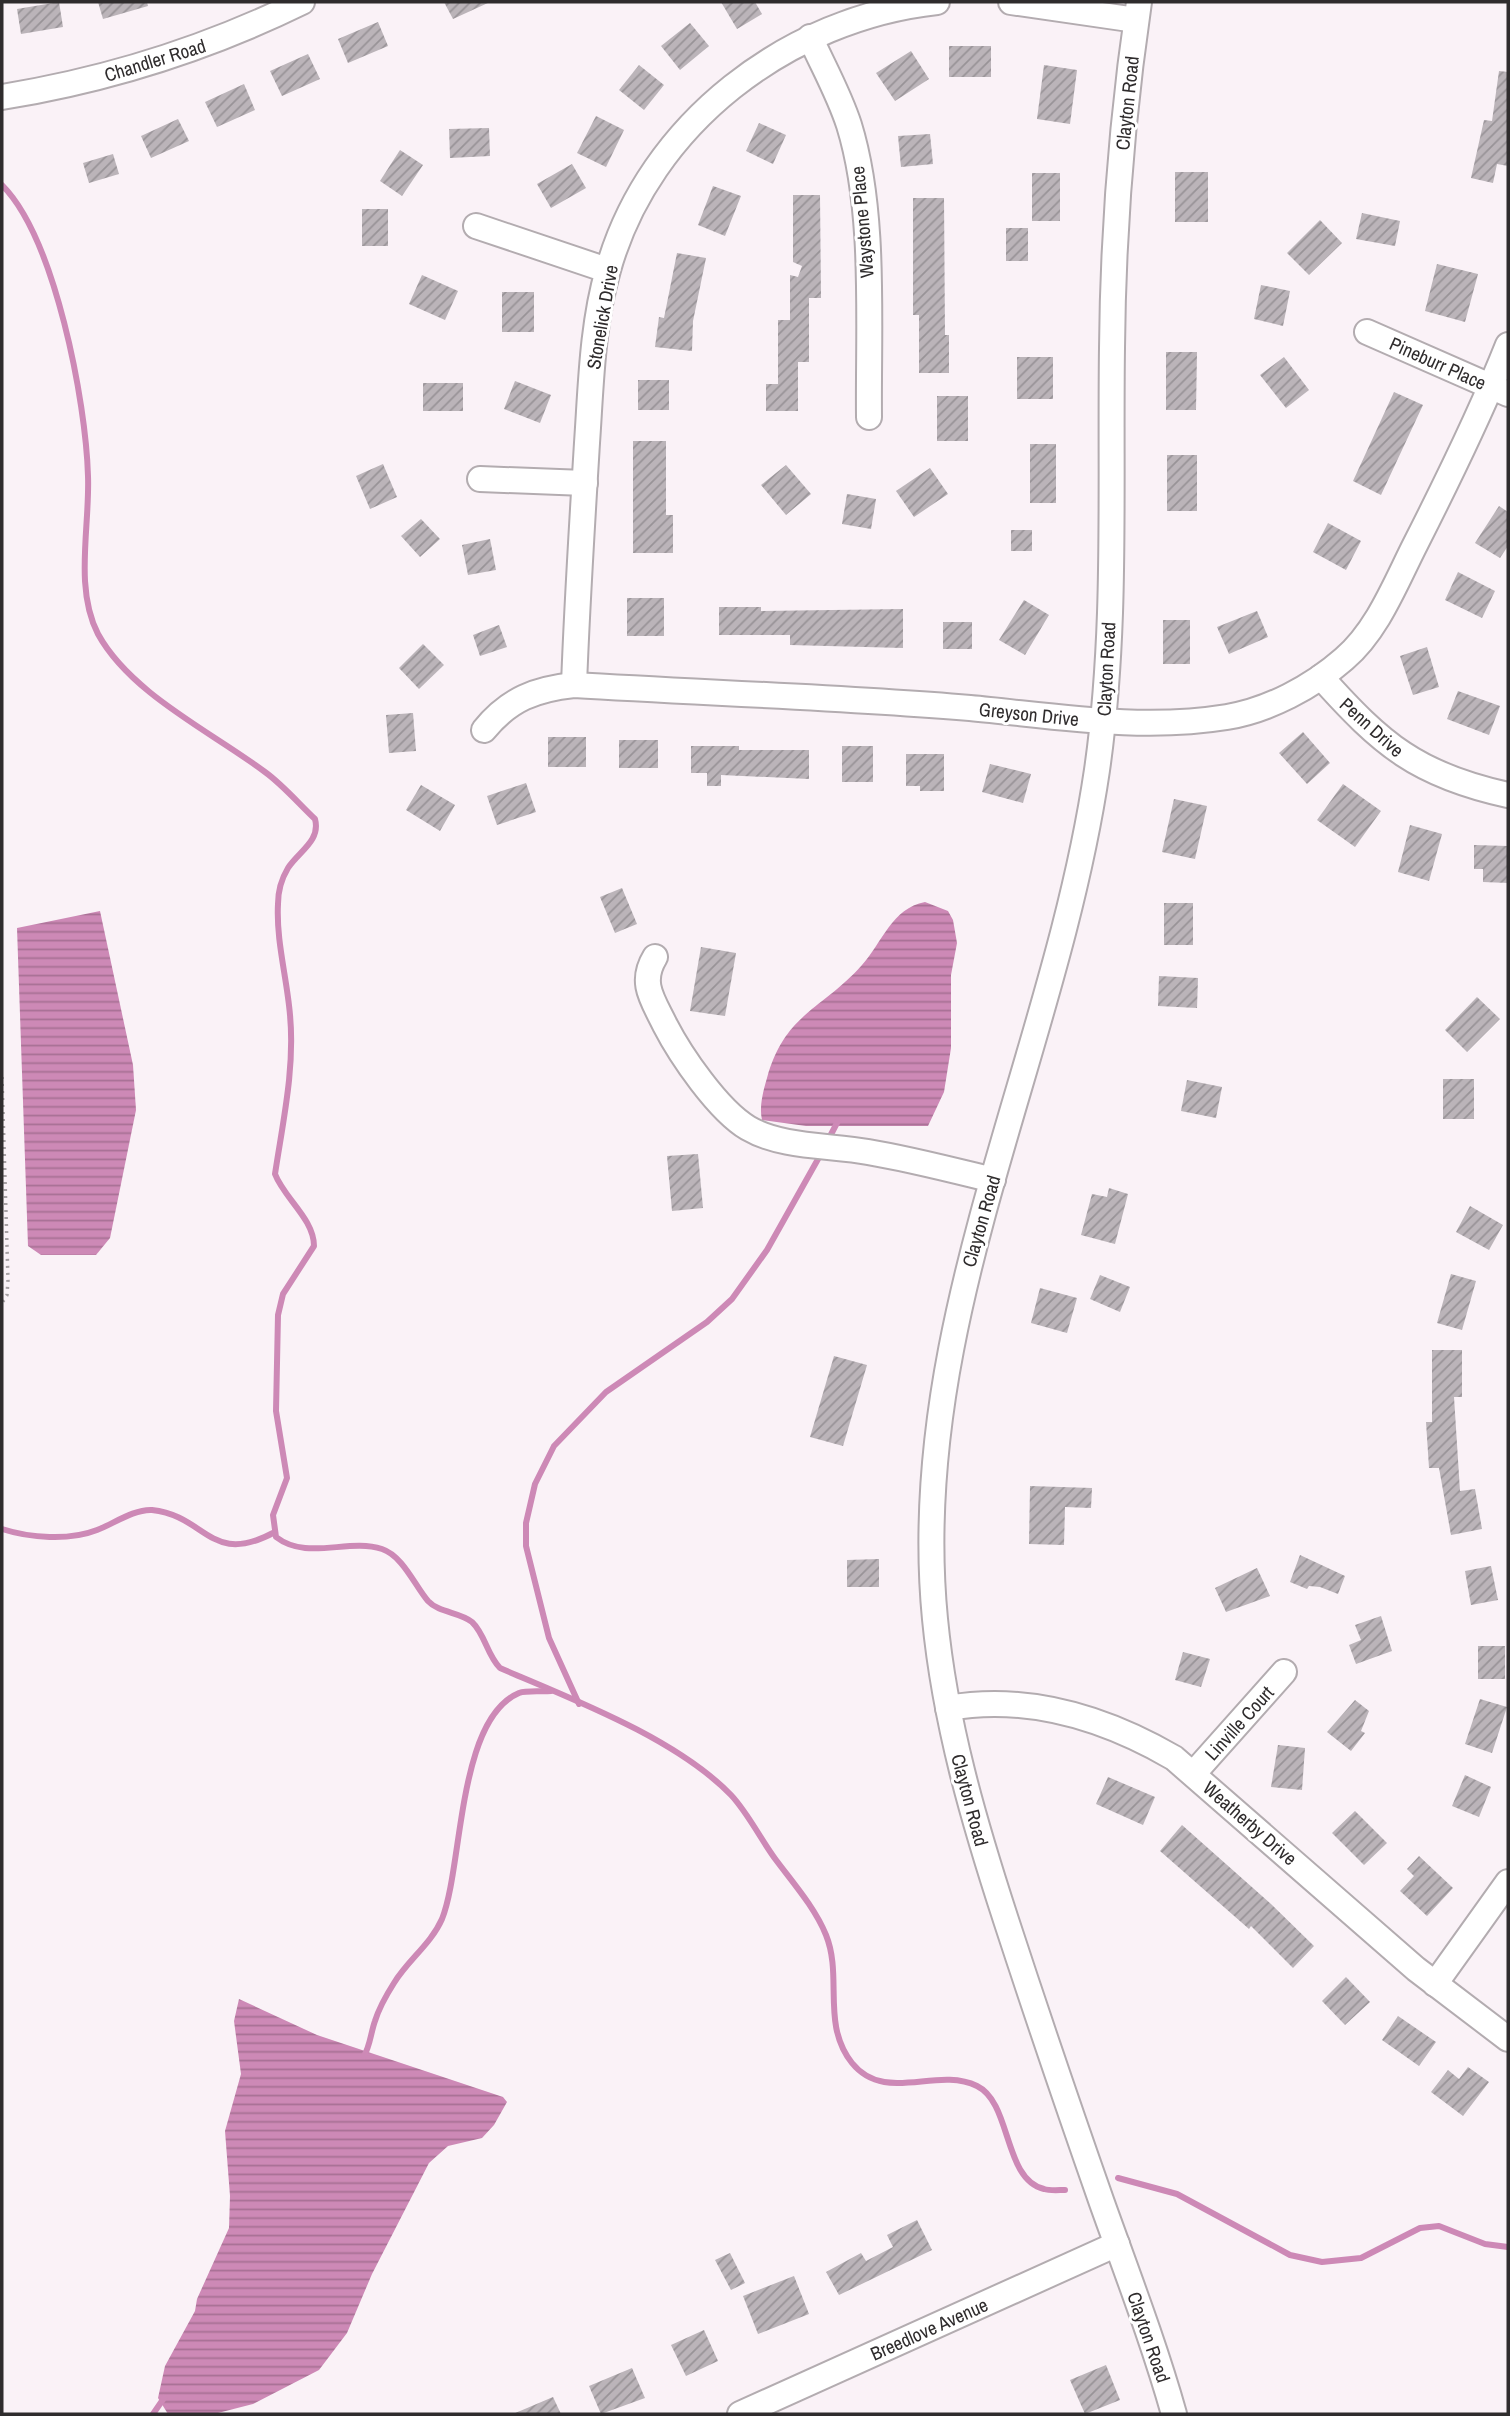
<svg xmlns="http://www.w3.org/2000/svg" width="1510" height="2416" viewBox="0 0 1510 2416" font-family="'Archivo Narrow',sans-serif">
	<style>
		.water { fill: url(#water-rules) }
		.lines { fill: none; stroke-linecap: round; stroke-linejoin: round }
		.stream { stroke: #cd89b6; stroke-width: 6 }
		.building { fill: url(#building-hatch) }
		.minor-casing { stroke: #b3acb0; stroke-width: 28 }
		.path { stroke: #a6a0a3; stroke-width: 3.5; stroke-dasharray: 2 5; stroke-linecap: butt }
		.minor { stroke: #fff; stroke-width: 24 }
		.labels { text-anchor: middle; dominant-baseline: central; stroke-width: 6; stroke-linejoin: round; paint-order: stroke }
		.street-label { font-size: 19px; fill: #2f2c2d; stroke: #fff }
	</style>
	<defs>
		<pattern id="water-rules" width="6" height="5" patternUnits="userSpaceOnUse" patternTransform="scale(1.75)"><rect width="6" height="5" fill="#cd89b6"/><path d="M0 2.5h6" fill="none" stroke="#a77094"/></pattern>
		<pattern id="building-hatch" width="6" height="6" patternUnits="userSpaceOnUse" patternTransform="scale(1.75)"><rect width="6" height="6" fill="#bbb4b9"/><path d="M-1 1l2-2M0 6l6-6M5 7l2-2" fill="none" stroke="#989397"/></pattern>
	</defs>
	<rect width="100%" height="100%" fill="#faf2f7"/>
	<g class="water">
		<path d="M925,902L948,911L953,920L957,943L951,975V1048L944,1092L928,1126H806L762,1120C759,1106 763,1092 767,1078C785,1013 822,1010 862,965C882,943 892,908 925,902Z"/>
		<polygon points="100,911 133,1065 136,1110 110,1238 96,1255 41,1255 28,1246 17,928"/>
		<polygon points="239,1999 317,2035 503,2097 507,2102 494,2125 482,2138 448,2146 429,2163 372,2274 347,2333 319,2370 253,2404 214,2414 168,2414 158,2398 165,2366 195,2311 197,2299 229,2228 230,2196 225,2131 241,2074 234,2021"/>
	</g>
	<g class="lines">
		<g class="stream">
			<path d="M2,185C55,238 86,402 88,476C90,526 74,588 98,634C131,694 212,732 265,772C283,785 299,804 315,819C321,841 298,852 288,868C282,878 278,892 278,904C276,941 287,978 290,1015C295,1068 283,1121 275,1174C284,1198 314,1219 314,1246L283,1294L278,1315L276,1411L287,1478L273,1515L276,1537C307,1561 348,1538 382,1549C403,1556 415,1586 428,1601C439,1613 460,1612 472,1622C485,1634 487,1655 500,1668C572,1699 676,1738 731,1795C748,1813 761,1840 776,1860C794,1884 815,1908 826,1935C843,1977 821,2024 852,2063C885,2104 936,2066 977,2086C1012,2103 1003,2179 1044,2189C1050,2191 1059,2190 1065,2190"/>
			<polyline points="827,1142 838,1121"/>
			<path d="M2,1529C30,1538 69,1541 97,1530C113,1524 134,1509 152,1510C207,1516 210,1567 275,1532"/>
			<polyline points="579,1704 549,1638 526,1546 526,1523 535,1484 554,1446 606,1392 707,1322 732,1299 767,1250 822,1152"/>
			<path d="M364,2056C370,2046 371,2032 375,2021C379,2008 387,1994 394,1983C408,1960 431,1944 442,1919C463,1867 457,1719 519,1693C527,1690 542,1692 551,1691"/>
			<polyline points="1118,2178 1177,2194 1290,2255 1322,2262 1361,2258 1420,2228 1439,2226 1485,2244 1508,2247"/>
			<polyline points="153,2414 164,2398"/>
		</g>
	</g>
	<g class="building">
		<polygon points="59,2 63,27 21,34 17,9"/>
		<polygon points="98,2 147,2 148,6 103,19"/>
		<polygon points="444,2 490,2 453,19"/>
		<polygon points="721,2 755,2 762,14 737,29"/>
		<polygon points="378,22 388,46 348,63 338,39"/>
		<polygon points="690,23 709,46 680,70 661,46"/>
		<rect x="949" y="46" width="42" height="31"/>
		<polygon points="911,51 929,79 895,101 876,73"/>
		<polygon points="308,54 320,79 282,96 270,71"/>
		<polygon points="639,65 664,85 644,110 619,90"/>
		<polygon points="1044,65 1077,70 1070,124 1037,119"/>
		<polygon points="1499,71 1508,72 1508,166 1497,164 1493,183 1471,178 1484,120 1492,121"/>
		<polygon points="244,84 255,110 217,127 205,102"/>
		<polygon points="596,116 624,130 606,167 577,153"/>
		<polygon points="178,119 189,141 151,158 141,136"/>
		<polygon points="759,123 786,135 773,164 746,151"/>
		<polygon points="489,128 490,156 450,158 449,129"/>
		<polygon points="930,134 933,164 901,167 898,136"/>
		<polygon points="400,150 423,165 402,196 380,181"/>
		<polygon points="113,154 119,174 89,183 83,163"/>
		<polygon points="572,164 586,188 551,208 537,184"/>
		<rect x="1175" y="172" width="33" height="50"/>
		<rect x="1032" y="173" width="28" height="48"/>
		<polygon points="713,186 741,196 725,236 698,225"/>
		<polygon points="793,195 820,195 821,298 809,298 809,362 798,362 798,411 766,411 766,384 778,384 778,320 790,320 790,275 798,277 802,266 793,262"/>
		<polygon points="913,198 944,198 945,335 949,335 949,373 919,373 919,315 913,315"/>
		<rect x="362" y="209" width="26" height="37"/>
		<polygon points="1362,213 1400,221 1395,246 1356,239"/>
		<polygon points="1320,220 1342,243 1309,275 1287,253"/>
		<rect x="1006" y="228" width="22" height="33"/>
		<polygon points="677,253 706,258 693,321 692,351 655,347 659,317 664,318"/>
		<polygon points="1437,264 1478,274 1465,322 1425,311"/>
		<polygon points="422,275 458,291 445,320 409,304"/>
		<polygon points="1261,285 1290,291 1283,326 1254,319"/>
		<rect x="502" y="292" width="32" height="40"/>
		<polygon points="1166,352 1197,352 1196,410 1166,410"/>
		<rect x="1017" y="357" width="36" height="42"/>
		<polygon points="1284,357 1309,390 1286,408 1260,375"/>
		<rect x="638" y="380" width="31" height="30"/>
		<polygon points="515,381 551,395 540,423 504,409"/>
		<rect x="423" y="383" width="40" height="28"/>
		<polygon points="1394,392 1423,405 1381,495 1353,481"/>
		<rect x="937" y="396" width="31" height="45"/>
		<polygon points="633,441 666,441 666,515 673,515 673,553 633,553"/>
		<rect x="1030" y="444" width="26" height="59"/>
		<rect x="1167" y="455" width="30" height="56"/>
		<polygon points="383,464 397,497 370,509 356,476"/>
		<polygon points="786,465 811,494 786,515 761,485"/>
		<polygon points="930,468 948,494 914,517 896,491"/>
		<polygon points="847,494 876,499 871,529 842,524"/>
		<polygon points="1499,506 1508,512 1508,546 1500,558 1475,543"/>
		<polygon points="421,519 440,539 420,557 401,536"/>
		<polygon points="1328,523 1361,541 1346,570 1313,552"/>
		<rect x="1011" y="530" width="21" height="21"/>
		<polygon points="490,539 496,570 468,575 462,545"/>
		<polygon points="1458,572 1495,591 1482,618 1445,600"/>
		<rect x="627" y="598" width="37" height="38"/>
		<polygon points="1024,600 1049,615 1025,655 999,640"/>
		<polygon points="719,607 761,607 761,611 903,609 903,648 790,645 790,635 719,635"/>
		<polygon points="1257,611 1268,637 1229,654 1217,627"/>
		<rect x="1163" y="620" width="27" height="44"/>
		<rect x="943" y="622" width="29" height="27"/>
		<polygon points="499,625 507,647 480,656 473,635"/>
		<polygon points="423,644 444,665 419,689 399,668"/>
		<polygon points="1427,647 1439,687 1413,695 1400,656"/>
		<polygon points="1458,691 1500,706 1489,735 1447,719"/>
		<polygon points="413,713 416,751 389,753 386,715"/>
		<polygon points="1303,732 1330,763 1307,784 1279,753"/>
		<rect x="548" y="737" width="38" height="30"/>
		<rect x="619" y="740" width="39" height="28"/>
		<polygon points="691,746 739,746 739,750 809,750 809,779 721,775 721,786 707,786 707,773 691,773"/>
		<rect x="842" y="746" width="31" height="36"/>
		<polygon points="906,754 944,754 944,791 920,791 920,786 906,786"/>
		<polygon points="990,764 1031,774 1023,803 982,792"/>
		<polygon points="526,783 536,812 497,825 487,796"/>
		<polygon points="1343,784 1381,811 1355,847 1317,820"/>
		<polygon points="421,785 455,805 440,831 406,810"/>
		<polygon points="1174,799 1207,806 1195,859 1162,852"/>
		<polygon points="1410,825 1442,834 1429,881 1398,872"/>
		<polygon points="1474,845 1508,846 1508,883 1483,882 1483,869 1474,869"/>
		<polygon points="622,888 637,924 615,933 600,897"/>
		<rect x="1164" y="903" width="29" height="42"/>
		<polygon points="701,947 736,953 725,1016 690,1011"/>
		<polygon points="1159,976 1198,978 1197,1008 1158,1006"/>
		<polygon points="1477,997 1500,1019 1467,1052 1445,1030"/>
		<rect x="1443" y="1079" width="31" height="40"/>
		<polygon points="1187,1080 1222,1087 1216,1118 1181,1111"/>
		<polygon points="698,1154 703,1208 672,1211 667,1156"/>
		<polygon points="1109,1188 1128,1194 1115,1244 1081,1235 1092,1194 1107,1197"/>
		<polygon points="1470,1206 1503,1225 1489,1250 1456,1232"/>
		<polygon points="1451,1274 1476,1281 1462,1330 1437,1323"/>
		<polygon points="1100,1275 1130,1287 1120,1312 1090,1299"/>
		<polygon points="1040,1288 1077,1298 1067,1333 1031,1323"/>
		<polygon points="1432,1350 1462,1350 1462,1397 1454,1397 1460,1491 1475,1489 1482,1529 1451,1535 1439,1468 1429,1468 1426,1422 1432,1422"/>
		<polygon points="834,1356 867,1365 843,1446 810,1437"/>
		<polygon points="1030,1486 1092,1488 1091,1508 1065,1507 1064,1545 1029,1544"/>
		<polygon points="1300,1555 1345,1576 1338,1594 1320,1587 1309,1586 1307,1589 1290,1582"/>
		<polygon points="879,1559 879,1587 847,1587 847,1560"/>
		<polygon points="1491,1566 1498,1600 1471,1605 1465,1571"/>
		<polygon points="1257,1568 1270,1596 1226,1612 1215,1588"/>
		<polygon points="1381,1616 1392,1651 1356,1664 1349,1645 1361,1640 1355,1625"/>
		<rect x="1478" y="1646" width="27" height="33"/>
		<polygon points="1183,1652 1210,1659 1201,1687 1175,1680"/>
		<polygon points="1480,1699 1507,1707 1492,1753 1465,1744"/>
		<polygon points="1355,1700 1369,1711 1361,1731 1365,1733 1351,1751 1327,1732"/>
		<polygon points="1278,1745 1305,1748 1302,1790 1271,1787"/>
		<polygon points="1465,1775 1491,1787 1479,1817 1452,1806"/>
		<polygon points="1108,1777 1155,1797 1143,1825 1096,1804"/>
		<polygon points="1355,1811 1387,1843 1364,1865 1332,1833"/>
		<polygon points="1182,1825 1271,1904 1314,1946 1293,1968 1251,1926 1249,1929 1160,1851"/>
		<polygon points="1419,1856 1453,1888 1427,1916 1400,1891 1414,1876 1407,1869"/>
		<polygon points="1346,1977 1370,2002 1345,2025 1322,2001"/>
		<polygon points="1398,2016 1436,2042 1419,2066 1382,2040"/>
		<polygon points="1468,2067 1489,2082 1463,2116 1431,2092 1448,2070 1459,2079"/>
		<polygon points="917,2220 932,2250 839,2295 826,2272 861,2253 866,2261 893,2247 887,2235"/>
		<polygon points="730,2253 745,2283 731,2290 715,2260"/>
		<polygon points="794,2276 809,2314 758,2334 743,2296"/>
		<polygon points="704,2330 718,2361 686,2376 671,2345"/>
		<polygon points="1106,2365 1120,2400 1085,2414 1070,2380"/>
		<polygon points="632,2368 645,2398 601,2414 589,2386"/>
		<polygon points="553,2397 561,2414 513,2414"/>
	</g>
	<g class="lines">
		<g class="minor-casing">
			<g id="minor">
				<polyline points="1011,2 1136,20"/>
				<path d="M1139,2C1122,117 1113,232 1112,348C1110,489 1117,631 1097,770C1055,1056 906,1323 935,1619C945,1723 974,1822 1006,1920C1037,2015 1069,2109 1102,2203C1127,2273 1154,2343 1174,2414"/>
				<path d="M810,37C823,66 839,94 849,125C876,212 868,325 869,417"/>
				<path d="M2,97C107,80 206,49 302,2"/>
				<polyline points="476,226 607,270"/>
				<polyline points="1367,332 1508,394"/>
				<polyline points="480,479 585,483"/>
				<path d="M1321,677C1382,745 1417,775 1508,795"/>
				<path d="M574,685C577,604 582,524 587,443C591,385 592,325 608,270C649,123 789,18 937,2"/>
				<path d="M484,730C509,699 536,689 574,685C706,693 839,697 970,708C1056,716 1141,731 1227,717C1269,710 1312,687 1344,659C1378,630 1396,582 1416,543C1449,478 1481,413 1508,345"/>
				<path d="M655,957C639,983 653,1000 665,1025C681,1056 718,1110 748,1128C782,1148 831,1145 868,1152C910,1159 952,1170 993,1180"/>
				<path d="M948,1708C1028,1694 1105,1718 1174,1758L1416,1969L1508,2039"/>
				<polyline points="1194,1773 1284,1672"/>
				<polyline points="1435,1984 1508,1882"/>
				<polyline points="740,2414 1117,2244"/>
			</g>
		</g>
		<polyline class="path" points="2,1077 8,1280 7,1295 2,1303"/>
		<use href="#minor" class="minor"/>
	</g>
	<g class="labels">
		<g class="street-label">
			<text transform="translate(155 60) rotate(-17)">Chandler Road</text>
			<text transform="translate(1127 103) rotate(-84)">Clayton Road</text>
			<text transform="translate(862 222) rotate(-95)">Waystone Place</text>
			<text transform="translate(602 317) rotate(-80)">Stonelick Drive</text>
			<text transform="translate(1438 363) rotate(24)">Pineburr Place</text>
			<text transform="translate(1106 669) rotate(-87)">Clayton Road</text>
			<text transform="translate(1029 714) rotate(6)">Greyson Drive</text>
			<text transform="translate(1372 727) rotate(42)">Penn Drive</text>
			<text transform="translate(981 1221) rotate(-74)">Clayton Road</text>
			<text transform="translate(1239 1723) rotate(-48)">Linville Court</text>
			<text transform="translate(970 1800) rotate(75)">Clayton Road</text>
			<text transform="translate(1250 1823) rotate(41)">Weatherby Drive</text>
			<text transform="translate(929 2329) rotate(-24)">Breedlove Avenue</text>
			<text transform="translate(1149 2337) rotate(71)">Clayton Road</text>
		</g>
	</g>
	<rect width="1510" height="2416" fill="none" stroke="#2f2c2d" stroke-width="7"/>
</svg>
